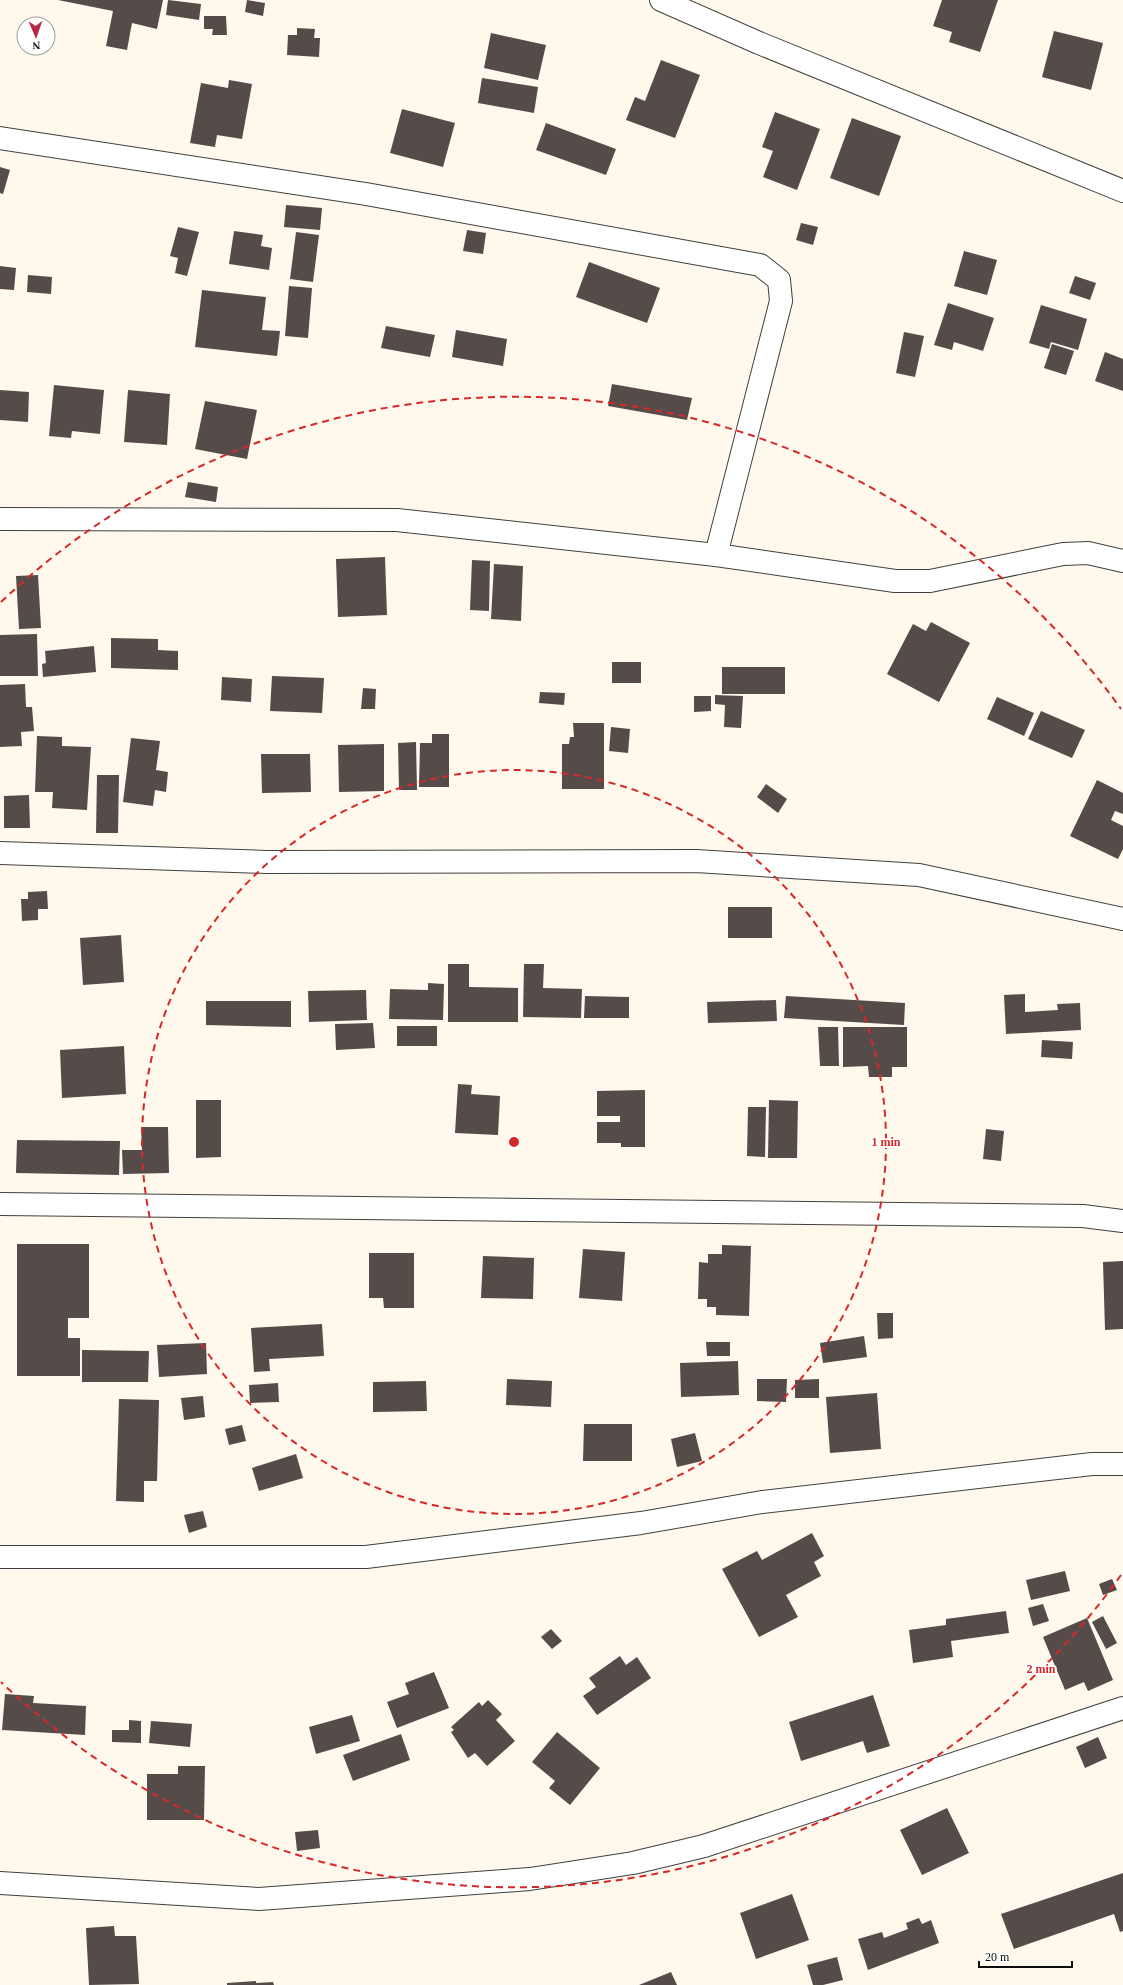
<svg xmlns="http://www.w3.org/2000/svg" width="1123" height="1985" viewBox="0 0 1123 1985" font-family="Georgia,serif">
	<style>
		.building { fill: #554c4a }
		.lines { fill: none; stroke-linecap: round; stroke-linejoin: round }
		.street-casing { stroke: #404040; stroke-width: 24 }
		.street { stroke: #fff; stroke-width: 22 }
		.ring { fill: none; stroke: #d62828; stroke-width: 2; stroke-dasharray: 7 5 }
		.centre { fill: #d62828; stroke: #fff; stroke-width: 2 }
		.ring-label { font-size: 12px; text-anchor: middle; font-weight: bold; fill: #d62828; stroke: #fff; stroke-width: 4; stroke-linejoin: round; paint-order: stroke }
	</style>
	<rect width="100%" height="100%" fill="#fff8ed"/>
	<g class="building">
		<polygon points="58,0 163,0 157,29 132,23 127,50 106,46 113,11"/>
		<polygon points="168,0 201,4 199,20 166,15"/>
		<polygon points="247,0 265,3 263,16 245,12"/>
		<polygon points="942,0 998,0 980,52 949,42 952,32 933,26"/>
		<polygon points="204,16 226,16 227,35 212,35 213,29 204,29"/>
		<polygon points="297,28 315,29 314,38 320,38 319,57 287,55 288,35 297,35"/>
		<polygon points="1054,31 1103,43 1091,90 1042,77"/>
		<polygon points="491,33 546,45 538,80 484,68"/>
		<polygon points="661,60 700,75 675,138 626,120 635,97 645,101"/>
		<polygon points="482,78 538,87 534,113 478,103"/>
		<polygon points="229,80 252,84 242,139 217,135 215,147 190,143 201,83 228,88"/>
		<polygon points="402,109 455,123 443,167 390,153"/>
		<polygon points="775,112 820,129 797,190 763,177 773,151 762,147"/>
		<polygon points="852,118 901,136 879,196 830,178"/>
		<polygon points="546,123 616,149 606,175 536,150"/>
		<polygon points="0,167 10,170 3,194 0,193"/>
		<polygon points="286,205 322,208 320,230 284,227"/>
		<polygon points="801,223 818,227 813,245 796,240"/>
		<polygon points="178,227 199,232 187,276 175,273 178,258 170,256"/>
		<polygon points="467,230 486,233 483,254 463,251"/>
		<polygon points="234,231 263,235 261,246 272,248 269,270 229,264"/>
		<polygon points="296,232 319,235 313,282 290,279"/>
		<polygon points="964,251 997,260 987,295 954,286"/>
		<polygon points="589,262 660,288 647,323 576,297"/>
		<polygon points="0,266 16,268 14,290 0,289"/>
		<polygon points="28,275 52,277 51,294 27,292"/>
		<polygon points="1075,276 1096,283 1090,300 1069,293"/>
		<polygon points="289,286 312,288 308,338 285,336"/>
		<polygon points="202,290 266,297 262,330 280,331 277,356 195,347"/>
		<polygon points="948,303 994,318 983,351 954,342 952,350 934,345"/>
		<polygon points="1041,305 1087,319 1078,350 1051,342 1049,349 1029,343"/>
		<polygon points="386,326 435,335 430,357 381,348"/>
		<polygon points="456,330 507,339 503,366 452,357"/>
		<polygon points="904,332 924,336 915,377 896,373"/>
		<polygon points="1052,344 1074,351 1066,375 1044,368"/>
		<polygon points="1105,352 1123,359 1123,391 1095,381"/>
		<polygon points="612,384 692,398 687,420 608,406"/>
		<polygon points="54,385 104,390 100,434 72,431 71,438 49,436"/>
		<polygon points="0,390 29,392 28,422 0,420"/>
		<polygon points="128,390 170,394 167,445 124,442"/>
		<polygon points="205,401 257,410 247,459 195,449"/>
		<polygon points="188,482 218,487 216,502 185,497"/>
		<polygon points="385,557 387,615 338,617 336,559"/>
		<polygon points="472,560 490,561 489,611 470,610"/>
		<polygon points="494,564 523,566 521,621 491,619"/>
		<polygon points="38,575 41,628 19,629 16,576"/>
		<polygon points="931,622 970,643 939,702 887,674 913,624 926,631"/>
		<polygon points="37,634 38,676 0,676 0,635"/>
		<polygon points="111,638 158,639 158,650 178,651 178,670 111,668"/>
		<polygon points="94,646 96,672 43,677 42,664 46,663 45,651"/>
		<rect x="612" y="662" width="29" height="21"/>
		<rect x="722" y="667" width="63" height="27"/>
		<polygon points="272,676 324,678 322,713 270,711"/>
		<polygon points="222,677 252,679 251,702 221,700"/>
		<polygon points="25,684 26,707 32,707 34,731 21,732 22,746 0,747 0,685"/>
		<polygon points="363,688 376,689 375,709 361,709"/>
		<polygon points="540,692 565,693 564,705 539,703"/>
		<polygon points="715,695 743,696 741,728 724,727 725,705 715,704"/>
		<polygon points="694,696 711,696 711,711 694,712"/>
		<polygon points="997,697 1034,713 1024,736 987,719"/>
		<polygon points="1041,711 1085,730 1072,758 1028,739"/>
		<polygon points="573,723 604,723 604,789 562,789 562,744 569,744 570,737 574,737"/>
		<polygon points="611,727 630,729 628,753 609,751"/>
		<polygon points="432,734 449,734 449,787 419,787 420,743 432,743"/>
		<polygon points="37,736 62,737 62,746 91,747 87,810 52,808 53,792 35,792"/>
		<polygon points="131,738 160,741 156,770 168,772 166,792 155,790 153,806 123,802"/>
		<polygon points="416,742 417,790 399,790 398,743"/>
		<polygon points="384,744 384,791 339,792 338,745"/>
		<polygon points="261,754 310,754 311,792 262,793"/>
		<polygon points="97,775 119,775 118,833 96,833"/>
		<polygon points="1097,780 1123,793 1123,814 1115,811 1111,820 1123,826 1123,849 1118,859 1070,836"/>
		<polygon points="766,784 787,799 778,813 757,797"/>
		<polygon points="29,795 30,828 4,828 4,796"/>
		<polygon points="47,891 48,909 38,909 38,920 22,921 21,899 28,899 28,892"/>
		<rect x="728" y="907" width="44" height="31"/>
		<polygon points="121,935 124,982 83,985 80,938"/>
		<polygon points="448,964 469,964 469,987 518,988 518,1022 448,1022"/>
		<polygon points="524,964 544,964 543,988 582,989 581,1018 523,1017"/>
		<polygon points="428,983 444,984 443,1020 389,1019 390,989 428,990"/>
		<polygon points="366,990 367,1020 309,1022 308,991"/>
		<polygon points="1025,994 1025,1012 1058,1010 1057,1004 1080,1003 1081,1030 1006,1034 1004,995"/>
		<polygon points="585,996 629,997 629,1018 584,1018"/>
		<polygon points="786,996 905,1003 904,1025 784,1018"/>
		<polygon points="776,1000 777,1021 708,1023 707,1002"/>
		<polygon points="206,1001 291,1001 291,1027 206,1025"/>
		<polygon points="373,1023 375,1048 336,1050 335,1024"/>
		<rect x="397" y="1026" width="40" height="20"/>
		<polygon points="818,1027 838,1027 839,1066 820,1066"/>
		<polygon points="843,1027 907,1027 907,1067 892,1067 892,1077 869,1077 868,1066 843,1067"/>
		<polygon points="1042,1040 1073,1042 1072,1059 1041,1057"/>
		<polygon points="124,1046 126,1094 62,1098 60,1050"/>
		<polygon points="458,1084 472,1085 471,1094 500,1096 498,1135 455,1133"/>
		<polygon points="645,1090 645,1147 621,1147 621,1143 597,1143 597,1122 620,1122 620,1116 597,1116 597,1091"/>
		<polygon points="196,1100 221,1100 221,1157 196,1158"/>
		<polygon points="769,1100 798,1101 797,1158 768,1158"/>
		<polygon points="748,1107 766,1107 765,1157 747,1156"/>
		<polygon points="141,1127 168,1127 169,1173 123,1174 122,1150 142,1150"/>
		<polygon points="986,1129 1004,1131 1001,1161 983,1159"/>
		<polygon points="17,1140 120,1141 119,1175 16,1173"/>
		<polygon points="17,1244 89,1244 89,1318 68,1318 68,1338 80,1338 80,1376 17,1376"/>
		<polygon points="722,1245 751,1246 749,1316 716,1315 716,1307 707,1307 707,1299 698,1299 699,1262 708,1263 708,1254 722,1254"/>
		<polygon points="583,1249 625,1252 622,1301 579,1298"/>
		<polygon points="369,1253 414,1253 414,1308 384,1308 383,1298 369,1298"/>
		<polygon points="483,1256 534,1258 533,1299 481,1298"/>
		<polygon points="1123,1261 1123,1329 1105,1330 1103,1262"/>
		<polygon points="877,1313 893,1313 893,1338 878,1339"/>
		<polygon points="322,1324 324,1356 269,1359 270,1371 254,1372 251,1328"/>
		<polygon points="864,1336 867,1357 823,1363 820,1343"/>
		<polygon points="706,1342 730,1342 730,1356 707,1356"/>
		<polygon points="206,1343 207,1374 159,1377 157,1345"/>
		<polygon points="82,1350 149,1351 148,1382 82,1382"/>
		<polygon points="738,1361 739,1395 681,1397 680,1363"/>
		<polygon points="507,1379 552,1381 551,1407 506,1405"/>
		<polygon points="757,1379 787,1379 786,1402 757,1401"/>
		<polygon points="819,1379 819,1398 795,1398 795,1380"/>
		<polygon points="426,1381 427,1411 373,1412 373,1382"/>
		<polygon points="278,1383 279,1402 250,1403 249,1385"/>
		<polygon points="877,1393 881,1449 830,1453 826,1397"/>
		<polygon points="203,1396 205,1417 184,1420 181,1398"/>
		<polygon points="119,1399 159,1400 157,1481 144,1481 144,1502 116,1501"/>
		<polygon points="584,1424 632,1424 632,1461 583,1461"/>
		<polygon points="242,1425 246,1441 229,1445 225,1429"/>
		<polygon points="695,1433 702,1461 677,1467 671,1439"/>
		<polygon points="296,1454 303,1478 259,1491 252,1468"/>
		<polygon points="203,1511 207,1527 189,1533 184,1515"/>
		<polygon points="812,1533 824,1556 814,1562 821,1576 786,1595 798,1617 759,1637 722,1569 757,1551 762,1560"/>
		<polygon points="1065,1571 1070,1591 1031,1600 1026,1580"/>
		<polygon points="1112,1579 1117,1590 1103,1595 1099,1584"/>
		<polygon points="1043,1604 1049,1621 1033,1626 1028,1608"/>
		<polygon points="1006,1611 1009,1633 951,1641 953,1657 913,1663 909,1630 946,1625 946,1619"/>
		<polygon points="1103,1616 1117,1643 1106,1649 1092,1622"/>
		<polygon points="1087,1618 1113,1680 1088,1691 1084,1682 1065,1690 1043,1637"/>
		<polygon points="551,1629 562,1641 552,1649 541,1637"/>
		<polygon points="620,1656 626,1665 637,1657 651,1678 597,1715 583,1696 596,1687 589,1678"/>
		<polygon points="434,1672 449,1708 397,1728 387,1702 409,1694 405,1683"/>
		<polygon points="5,1694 34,1696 33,1703 86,1706 85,1735 2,1730"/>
		<polygon points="873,1695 890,1746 867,1753 863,1741 801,1761 789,1722"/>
		<polygon points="488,1700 502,1714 496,1720 515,1741 487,1766 475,1753 468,1758 451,1732 454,1730 451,1727 479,1702 482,1706"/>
		<polygon points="352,1715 360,1741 316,1754 309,1727"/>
		<polygon points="129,1720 141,1721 141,1743 112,1742 112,1730 129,1730"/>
		<polygon points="151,1721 192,1724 190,1747 149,1743"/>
		<polygon points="557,1732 600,1768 570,1805 549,1788 555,1781 532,1762"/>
		<polygon points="401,1734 410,1760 353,1781 343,1755"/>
		<polygon points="1098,1737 1107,1758 1085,1768 1076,1747"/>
		<polygon points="178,1766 205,1766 204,1820 147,1820 147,1774 178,1774"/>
		<polygon points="947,1808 969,1853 922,1875 900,1830"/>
		<polygon points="318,1830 320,1848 297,1851 295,1832"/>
		<polygon points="1123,1873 1123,1931 1120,1932 1114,1914 1014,1949 1001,1914"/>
		<polygon points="792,1894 809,1940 756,1959 740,1913"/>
		<polygon points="919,1918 922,1924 931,1920 939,1943 868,1970 858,1939 882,1932 884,1938 908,1929 906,1923"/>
		<polygon points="114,1926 115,1936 136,1936 139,1984 89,1985 86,1928"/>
		<polygon points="837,1957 843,1980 823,1985 813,1985 807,1965"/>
		<polygon points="671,1972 677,1985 639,1985"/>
		<polygon points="256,1981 256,1983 273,1982 274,1985 227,1985 227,1983"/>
	</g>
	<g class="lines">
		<g class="street-casing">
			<g id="street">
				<polyline points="661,0 759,43 1123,191"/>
				<polyline points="0,138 366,194 760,265 779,280 781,301 716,555"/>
				<polyline points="0,519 397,520 716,555 895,581 930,581 1063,554 1088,553 1123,561"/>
				<polyline points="0,853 267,862 696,861 919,875 1123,919"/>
				<polyline points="0,1204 1083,1216 1123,1221"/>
				<polyline points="0,1557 366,1557 641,1523 762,1502 1092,1464 1123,1464"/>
				<polyline points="0,1883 259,1899 530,1879 633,1863 704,1846 1123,1708"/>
			</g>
		</g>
		<use href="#street" class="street"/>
	</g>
	<g class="ring">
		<circle cx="514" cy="1142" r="372"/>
		<path d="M1121 1575A745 745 0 0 1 1 1682M1 602A745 745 0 0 1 1121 709"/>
	</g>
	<circle cx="514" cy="1142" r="6" class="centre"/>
	<g class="ring-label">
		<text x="886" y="1146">1 min</text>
		<text x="1041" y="1673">2 min</text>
	</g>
	<g transform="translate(36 36) rotate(178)"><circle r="19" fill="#ffffff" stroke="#9e9e9e"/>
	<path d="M0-3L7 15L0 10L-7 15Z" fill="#b92947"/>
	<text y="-6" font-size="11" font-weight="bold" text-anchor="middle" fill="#0d0d0d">N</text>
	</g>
	<path d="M979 1961v6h93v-6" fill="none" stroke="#0d0d0d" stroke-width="2"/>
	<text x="985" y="1961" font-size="12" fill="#0d0d0d" stroke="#ffffff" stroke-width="3" paint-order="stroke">20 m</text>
</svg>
